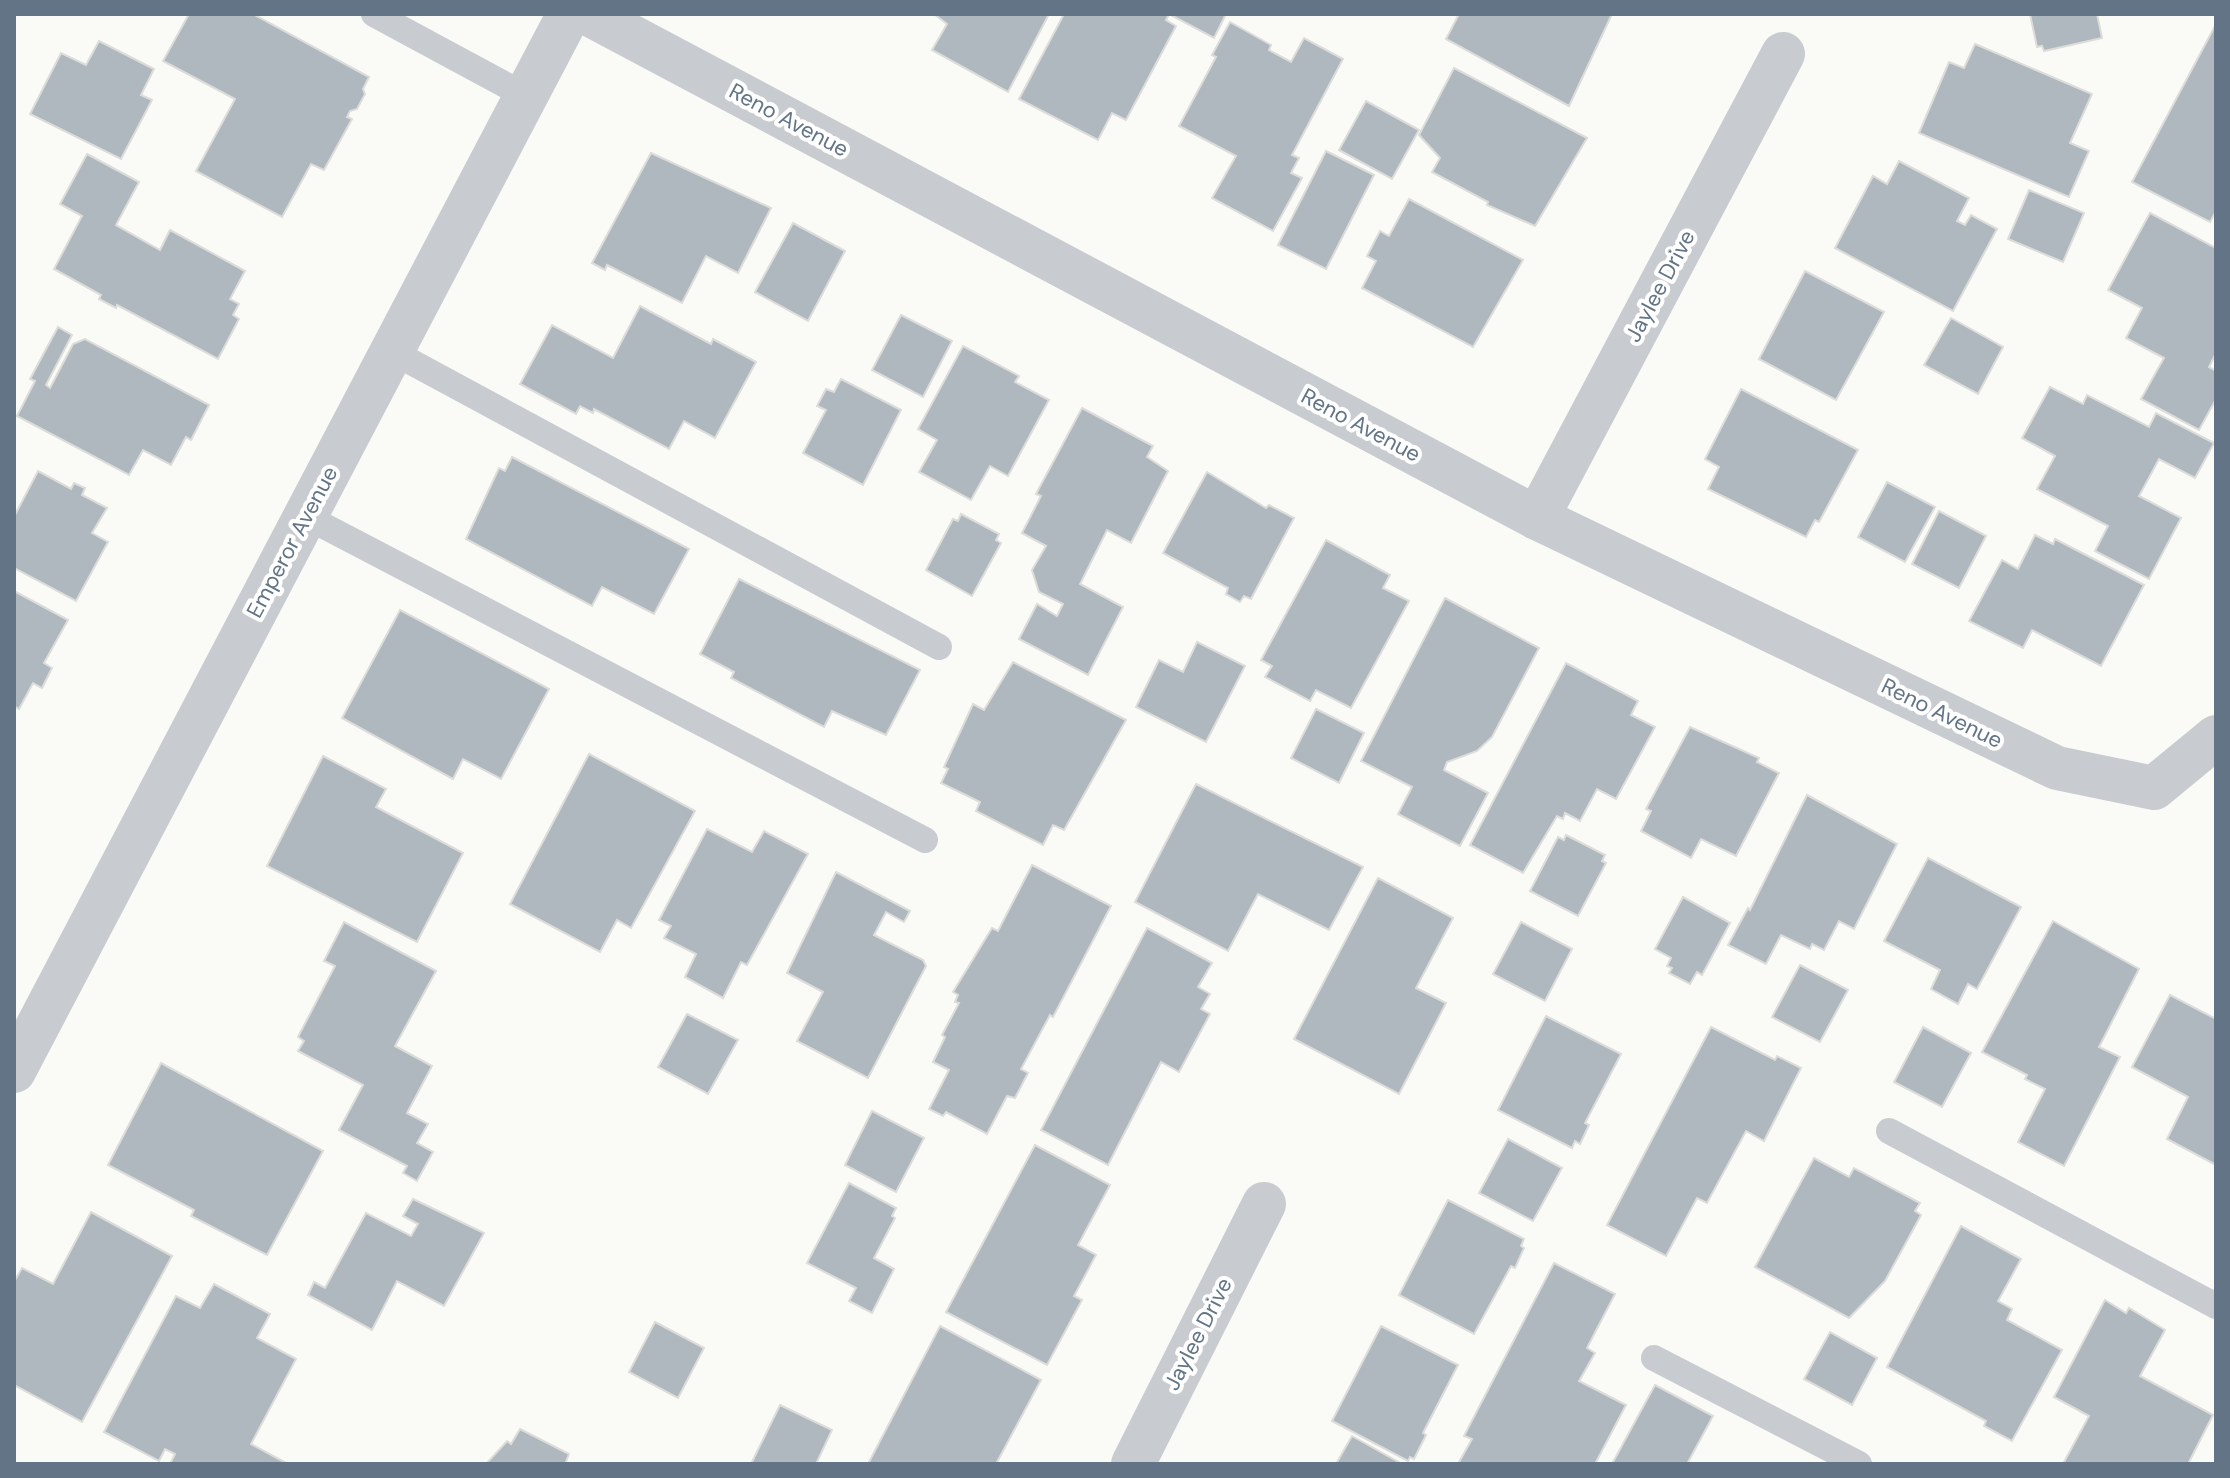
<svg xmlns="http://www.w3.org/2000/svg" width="2230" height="1478" viewBox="0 0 2230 1478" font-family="'DM Sans',sans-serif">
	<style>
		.building { fill: #b0b8bf; stroke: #dcdcd9; stroke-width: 2 }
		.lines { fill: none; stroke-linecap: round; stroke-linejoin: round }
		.service { stroke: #c8ccd0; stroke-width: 26 }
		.minor { stroke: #c8ccd0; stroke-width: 44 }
		.labels { text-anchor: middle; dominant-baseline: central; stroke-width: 8; stroke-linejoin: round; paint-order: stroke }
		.street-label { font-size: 22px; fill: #627486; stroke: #fff }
	</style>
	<rect width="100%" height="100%" fill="#fafaf7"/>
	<g class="building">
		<polygon points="189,14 253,14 369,77 363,89 365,94 357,109 350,111 347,117 352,119 324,170 311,164 282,217 196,171 235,99 163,61"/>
		<polygon points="934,14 1049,14 1008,92 932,50 947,24"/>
		<polygon points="1064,14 1169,14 1166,20 1176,26 1126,120 1112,113 1098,140 1019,99"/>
		<polygon points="1169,14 1226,14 1214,38"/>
		<polygon points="1459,14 1612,14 1569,106 1446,39"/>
		<polygon points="2030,14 2097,14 2102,38 2044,51 2042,46 2037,47"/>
		<polygon points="1230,22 1271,45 1269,50 1291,62 1304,38 1343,59 1292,155 1299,158 1291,173 1302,178 1273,231 1212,198 1236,156 1179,126 1216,57 1212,55"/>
		<polygon points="2216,24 2216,211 2210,222 2132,182"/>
		<polygon points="99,41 154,69 141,95 152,100 121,159 30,114 61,53 86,65"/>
		<polygon points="1975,44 2092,94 2070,143 2089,151 2069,197 1919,133 1949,62 1964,68"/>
		<polygon points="1454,68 1587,138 1535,226 1487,205 1488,202 1432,172 1440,158 1419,135"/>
		<polygon points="1366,101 1419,130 1392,179 1339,150"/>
		<polygon points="1326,151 1374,175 1326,269 1278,245"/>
		<polygon points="651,153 771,208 738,273 706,256 682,303 607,265 605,270 592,263"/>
		<polygon points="87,154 139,182 116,225 160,250 170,230 245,271 230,299 239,304 233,315 239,319 218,359 117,305 116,308 99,299 101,295 54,269 82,216 60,204"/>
		<polygon points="1899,161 1969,198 1957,221 1965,225 1971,215 1997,229 1953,311 1835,248 1873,176 1887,184"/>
		<polygon points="2029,190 2084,213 2063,262 2008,239"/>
		<polygon points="1409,199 1523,260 1473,347 1362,288 1376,261 1367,256 1380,231 1389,236"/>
		<polygon points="2150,213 2216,248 2216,353 2209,367 2216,371 2216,399 2199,430 2141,399 2164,358 2126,338 2142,308 2108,290"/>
		<polygon points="793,223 845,251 808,321 755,292"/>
		<polygon points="1805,271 1884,312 1836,400 1759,359"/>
		<polygon points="640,306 711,344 713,339 756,362 715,438 684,421 669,449 594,409 593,413 580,406 576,414 520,384 552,325 613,358"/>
		<polygon points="901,315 952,341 923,397 872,370"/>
		<polygon points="1951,318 2003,347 1978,394 1924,365"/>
		<polygon points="58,327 72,335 46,385 50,388 73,344 85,339 209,405 191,440 186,437 171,465 143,450 129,475 17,416 35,381 30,379"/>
		<polygon points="963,346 1019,376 1015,382 1049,400 1008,476 990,466 971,500 919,472 937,440 918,429"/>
		<polygon points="841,379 901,410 863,485 803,453 826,410 817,406 826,389 834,392"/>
		<polygon points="2050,387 2083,404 2087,395 2149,427 2156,413 2214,443 2195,478 2159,459 2139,496 2181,518 2149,579 2095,551 2108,526 2037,489 2055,456 2022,438"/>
		<polygon points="1741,389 1858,450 1819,522 1815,520 1806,537 1708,489 1719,467 1705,459"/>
		<polygon points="1082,408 1153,446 1147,457 1168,471 1131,543 1107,530 1080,584 1123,607 1088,675 1019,639 1037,604 1057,616 1063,604 1039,592 1032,570 1046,546 1022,533 1041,496 1036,494"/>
		<polygon points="512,457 689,549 654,614 602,587 592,606 466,539 499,468 505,471"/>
		<polygon points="38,471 71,489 74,483 85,488 82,495 107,508 92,533 108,542 76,601 14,568 14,517"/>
		<polygon points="1207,472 1266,508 1269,505 1294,518 1251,599 1244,596 1240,602 1226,594 1228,588 1163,553"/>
		<polygon points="1887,482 1935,507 1905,562 1858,537"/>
		<polygon points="1939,511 1986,536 1959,588 1912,564"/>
		<polygon points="961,514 999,534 996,540 1001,543 972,596 926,570 953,519 958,521"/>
		<polygon points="2035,535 2053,544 2055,539 2144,585 2101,666 2032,630 2023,648 1969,621 2002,560 2018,569"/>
		<polygon points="1326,540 1390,575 1383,588 1409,601 1351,708 1316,690 1310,701 1265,677 1272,666 1261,660"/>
		<polygon points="739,579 920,670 886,735 832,711 824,727 731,678 734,672 700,654"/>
		<polygon points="14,591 68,620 44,663 52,668 42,688 33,683 19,709 14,706"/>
		<polygon points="1445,598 1539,648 1492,737 1477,751 1447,762 1444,770 1488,793 1460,846 1398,814 1412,787 1361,761"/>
		<polygon points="400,610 549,689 501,779 463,759 453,779 342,718"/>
		<polygon points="1197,642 1245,666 1206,742 1136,707 1159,660 1183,672"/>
		<polygon points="1013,662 1126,720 1064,830 1053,825 1043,845 976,811 980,802 941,783 948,769 944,767 973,704 984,710"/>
		<polygon points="1566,663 1638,701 1631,715 1655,727 1616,799 1597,789 1580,821 1565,813 1563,819 1557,816 1523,873 1470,845"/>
		<polygon points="1316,709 1364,733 1339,783 1291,758"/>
		<polygon points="1690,727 1759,758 1757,762 1779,773 1736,856 1701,839 1691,858 1641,831 1651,811 1646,809"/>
		<polygon points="589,754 695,811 631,928 617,920 600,952 510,904"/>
		<polygon points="323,756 386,789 376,807 463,853 417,942 267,866"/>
		<polygon points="1196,784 1363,867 1329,930 1258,894 1228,951 1135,902"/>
		<polygon points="1807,795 1897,844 1854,929 1839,921 1824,950 1812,944 1810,949 1781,935 1766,964 1728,945 1748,908 1750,910"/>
		<polygon points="707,829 752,852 764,831 808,854 747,965 741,962 723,998 685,977 696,954 664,938 671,926 659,920"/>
		<polygon points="1566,835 1605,855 1602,861 1606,863 1578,916 1530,891 1558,837 1564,840"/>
		<polygon points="1928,858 2021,907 1977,989 1968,984 1958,1004 1931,989 1940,970 1884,941"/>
		<polygon points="1032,865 1111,906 1053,1017 1050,1015 1021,1069 1028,1073 1015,1098 1007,1096 987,1134 946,1112 943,1116 929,1109 949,1070 933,1062 945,1037 942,1035 959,1003 955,1002 958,995 953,992 992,928 998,931"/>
		<polygon points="836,872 910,911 904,922 886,912 874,935 923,960 926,966 868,1078 797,1041 823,992 787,973"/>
		<polygon points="1378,878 1453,918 1416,988 1446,1003 1399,1094 1294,1039"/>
		<polygon points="1683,897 1730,923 1702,975 1697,972 1690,984 1669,973 1672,968 1667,966 1671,958 1655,949"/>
		<polygon points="2053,921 2139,969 2099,1047 2120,1057 2064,1166 2018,1142 2045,1089 2025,1079 2027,1075 1982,1052"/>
		<polygon points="344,922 436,971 395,1046 432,1066 407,1113 428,1124 417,1143 433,1152 417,1181 403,1173 407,1166 339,1130 363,1085 298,1051 304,1041 298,1037 335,966 324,961"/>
		<polygon points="1521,922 1572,949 1545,1001 1493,974"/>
		<polygon points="1147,928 1212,963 1198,987 1210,994 1201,1009 1210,1014 1179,1072 1161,1062 1108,1165 1041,1130"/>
		<polygon points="1800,965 1848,990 1820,1042 1772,1017"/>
		<polygon points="2170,995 2216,1019 2216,1165 2167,1139 2188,1097 2132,1067"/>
		<polygon points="687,1014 738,1040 708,1094 658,1067"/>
		<polygon points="1546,1016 1621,1054 1585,1123 1589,1125 1580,1144 1575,1141 1572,1148 1498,1110"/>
		<polygon points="1711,1027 1775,1060 1777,1056 1801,1068 1764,1141 1746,1131 1707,1203 1697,1198 1666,1256 1607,1225"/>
		<polygon points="1923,1027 1971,1053 1942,1107 1894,1082"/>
		<polygon points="161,1063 323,1151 267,1255 191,1216 194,1210 108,1165"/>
		<polygon points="872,1111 924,1138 896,1192 845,1165"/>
		<polygon points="1508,1139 1562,1168 1533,1221 1479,1193"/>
		<polygon points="1035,1145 1110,1185 1078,1245 1096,1255 1074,1296 1082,1300 1047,1365 946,1312"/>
		<polygon points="1814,1158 1849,1177 1854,1168 1920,1203 1915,1211 1921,1215 1885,1281 1849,1318 1755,1267"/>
		<polygon points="849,1183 896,1208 892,1216 895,1218 874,1258 894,1269 872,1313 849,1301 856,1288 807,1263"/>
		<polygon points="413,1199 484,1233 444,1306 397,1281 372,1330 308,1295 314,1282 325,1288 366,1213 411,1236 418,1224 403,1216"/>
		<polygon points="1448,1200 1524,1239 1521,1246 1524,1248 1515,1268 1511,1266 1474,1334 1399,1295"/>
		<polygon points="91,1212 172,1256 82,1422 14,1385 14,1282 22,1268 53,1284"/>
		<polygon points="1961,1226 2021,1259 1998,1301 2012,1309 2007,1320 2062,1350 2012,1441 1984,1426 1986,1421 1887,1367"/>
		<polygon points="1554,1263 1615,1294 1587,1348 1595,1353 1579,1381 1626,1405 1595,1464 1458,1464 1472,1439 1464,1436"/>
		<polygon points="214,1284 270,1314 257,1338 296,1359 251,1444 288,1464 170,1464 175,1454 165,1449 159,1461 104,1432 176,1296 200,1308"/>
		<polygon points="2105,1300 2126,1313 2129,1308 2165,1330 2140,1376 2213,1415 2188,1464 2063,1464 2089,1416 2054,1397"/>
		<polygon points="655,1322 704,1348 678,1398 629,1372"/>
		<polygon points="940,1326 1041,1380 996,1464 868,1464"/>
		<polygon points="1381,1326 1458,1365 1423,1433 1426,1435 1414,1459 1410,1457 1408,1461 1332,1421"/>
		<polygon points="1830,1332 1877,1358 1852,1405 1804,1379"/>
		<polygon points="1655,1385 1713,1416 1687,1464 1612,1464"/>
		<polygon points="780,1405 832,1430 816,1464 751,1464"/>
		<polygon points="520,1429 569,1454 565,1464 486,1464 507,1441 511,1444"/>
		<polygon points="1352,1436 1402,1464 1336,1464"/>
	</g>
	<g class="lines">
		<g class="service">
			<polyline points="374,14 526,96"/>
			<polyline points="391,351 939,647"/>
			<polyline points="305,516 925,840"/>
			<polyline points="1889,1131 2216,1306"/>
			<polyline points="1654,1358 1859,1464"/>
		</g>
		<g class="minor">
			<polyline points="589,14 1537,518 2057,768 2154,788 2216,737"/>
			<polyline points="1537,518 1783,54"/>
			<polyline points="14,1071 569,14"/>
			<polyline points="1133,1464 1264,1204"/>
		</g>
	</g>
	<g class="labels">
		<g class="street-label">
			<text transform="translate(789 120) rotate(28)">Reno Avenue</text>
			<text transform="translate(1660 286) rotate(-62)">Jaylee Drive</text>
			<text transform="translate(1361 425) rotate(28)">Reno Avenue</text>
			<text transform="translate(292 542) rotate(-62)">Emperor Avenue</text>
			<text transform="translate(1942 713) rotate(26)">Reno Avenue</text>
			<text transform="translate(1198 1334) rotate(-63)">Jaylee Drive</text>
		</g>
	</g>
	<rect width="2230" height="1478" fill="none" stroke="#627486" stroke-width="32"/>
</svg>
